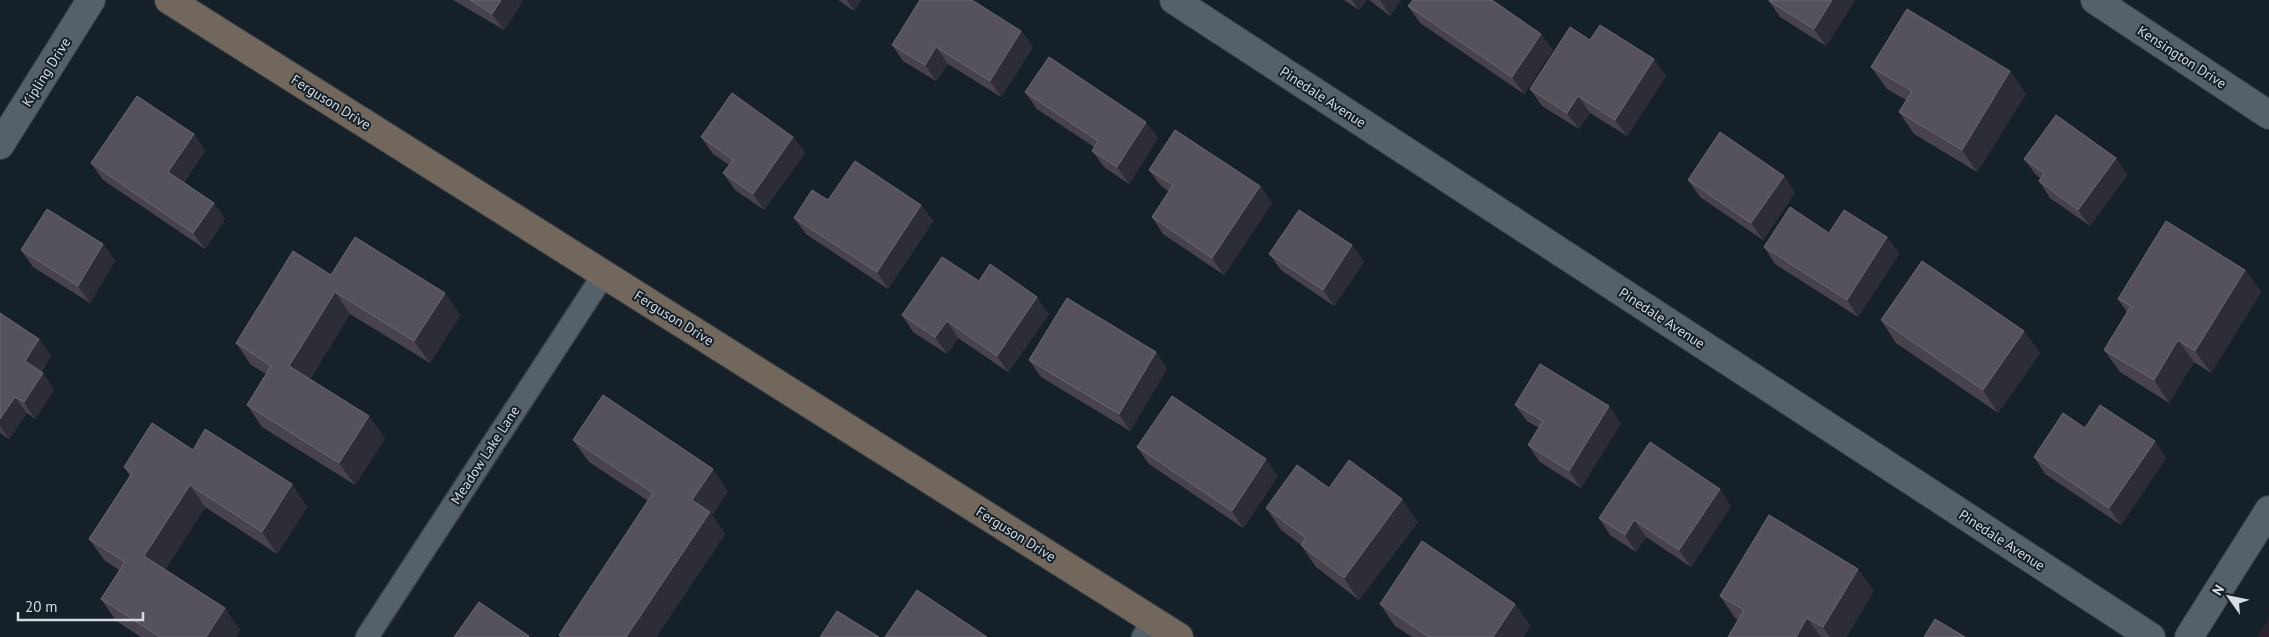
<svg xmlns="http://www.w3.org/2000/svg" width="2269" height="637" viewBox="0 0 2269 637" font-family="'PT Sans',sans-serif">
	<style>
		.commercial { fill: #2d212e }
		.lines { fill: none; stroke-linecap: round; stroke-linejoin: round }
		.lane-casing { stroke: #363d43; stroke-width: 25 }
		.street-casing { stroke: #363d43; stroke-width: 30 }
		.secondary-casing { stroke: #363d43; stroke-width: 30 }
		.lane { stroke: #54606a; stroke-width: 22 }
		.street { stroke: #54606a; stroke-width: 28 }
		.secondary { stroke: #71675d; stroke-width: 28 }
		.wall { fill: #47424c }
		.shaded-wall { fill: #2d2d37 }
		.building { fill: #56525c; stroke: #6a6871 }
		.labels { text-anchor: middle; dominant-baseline: central; stroke-width: 4; stroke-linejoin: round; paint-order: stroke }
		.street-label { font-size: 14px; fill: #d6dde2; stroke: #162028 }
	</style>
	<rect width="100%" height="100%" fill="#162028"/>
	<polygon class="commercial" points="2269,618 2269,637 2257,637"/>
	<g class="lines">
		<g class="lane-casing">
			<g id="lane">
				<polyline points="367,637 604,274"/>
				<polyline points="1143,637 1153,621"/>
			</g>
		</g>
		<g class="street-casing">
			<g id="street">
				<polyline points="1174,0 2151,637"/>
				<polyline points="2095,0 2269,115"/>
				<polyline points="0,145 91,0"/>
				<polyline points="2189,637 2269,510"/>
			</g>
		</g>
		<g class="secondary-casing">
			<polyline id="secondary" points="169,0 1179,637"/>
		</g>
		<use href="#lane" class="lane"/>
		<use href="#street" class="street"/>
		<use href="#secondary" class="secondary"/>
	</g>
	<g class="wall">
		<polygon points="453,0 523,0 504,30"/>
		<polygon points="838,0 861,0 854,11"/>
		<polygon points="1344,0 1367,0 1359,10"/>
		<polygon points="1369,0 1401,0 1390,16"/>
		<polygon points="1855,0 1826,46 1780,17 1769,1"/>
		<polygon points="1408,6 1541,34 1553,50 1524,94 1420,23"/>
		<polygon points="1021,31 1033,47 1001,97 948,64 936,81 903,61 892,45"/>
		<polygon points="1590,40 1666,76 1627,136 1590,113 1579,129 1542,106 1530,89"/>
		<polygon points="1871,67 2026,94 1977,172 1914,134 1899,112 1906,100 1887,89"/>
		<polygon points="1025,92 1158,138 1129,184 1104,167 1092,151 1094,147 1037,109"/>
		<polygon points="194,134 205,151 184,182 214,203 225,219 205,249 103,180 91,163"/>
		<polygon points="701,137 793,137 805,153 764,210 735,190 723,173 729,165 713,154"/>
		<polygon points="2116,158 2127,175 2090,226 2050,198 2039,181 2040,178 2036,175 2024,159"/>
		<polygon points="1149,170 1260,186 1272,203 1224,275 1163,234 1152,217 1169,192 1161,186"/>
		<polygon points="1784,176 1795,193 1763,240 1700,197 1688,180"/>
		<polygon points="828,200 921,205 933,221 888,289 806,234 794,218"/>
		<polygon points="1887,237 1899,254 1858,317 1775,264 1764,247"/>
		<polygon points="103,244 115,261 90,303 33,267 21,250"/>
		<polygon points="1352,245 1364,262 1334,306 1281,270 1269,254"/>
		<polygon points="2245,270 2261,292 2211,373 2194,362 2169,403 2120,372 2104,350 2127,312 2118,299"/>
		<polygon points="331,275 445,293 460,315 430,363 350,314 310,379 385,438 355,485 262,427 247,405 266,374 251,365 236,343"/>
		<polygon points="979,281 1049,314 1008,372 958,338 947,354 913,332 902,315"/>
		<polygon points="0,313 39,339 51,356 41,372 43,373 54,390 35,419 27,413 9,439 0,433"/>
		<polygon points="1881,320 2024,331 2040,353 1998,413 1896,343"/>
		<polygon points="1029,360 1167,369 1130,431 1041,377"/>
		<polygon points="1515,405 1621,423 1581,488 1540,462 1528,445 1539,428 1527,421"/>
		<polygon points="2085,428 2166,458 2121,525 2045,474 2034,457"/>
		<polygon points="573,440 728,491 712,515 725,534 656,637 560,637 559,635 648,501 589,462"/>
		<polygon points="1137,447 1278,476 1243,528 1149,464"/>
		<polygon points="193,450 292,484 307,507 277,554 205,507 165,570 240,630 236,637 141,637 116,621 101,599 119,570 105,561 89,539 130,476 124,467"/>
		<polygon points="1329,488 1418,522 1359,600 1316,567 1301,545 1281,530 1266,508"/>
		<polygon points="1731,506 1691,567 1646,537 1636,552 1610,535 1599,518"/>
		<polygon points="1874,591 1846,637 1728,637 1738,620 1735,618 1720,596"/>
		<polygon points="1380,604 1515,604 1530,626 1523,637 1412,637 1395,626"/>
	</g>
	<g class="shaded-wall">
		<polygon points="501,0 523,0 504,30 492,14"/>
		<polygon points="847,0 861,0 854,11"/>
		<polygon points="1352,0 1367,0 1359,10"/>
		<polygon points="1380,0 1401,0 1390,16"/>
		<polygon points="1832,0 1855,0 1826,46 1814,29"/>
		<polygon points="1021,31 1033,47 1001,97 990,81"/>
		<polygon points="1541,34 1553,50 1524,94 1512,77"/>
		<polygon points="936,47 948,64 936,81 925,65"/>
		<polygon points="1654,59 1666,76 1627,136 1615,120"/>
		<polygon points="2010,71 2026,94 1977,172 1962,150"/>
		<polygon points="1578,96 1590,113 1579,129 1567,113"/>
		<polygon points="1146,122 1158,138 1129,184 1117,167"/>
		<polygon points="194,134 205,151 179,188 168,172"/>
		<polygon points="793,137 805,153 764,210 753,194"/>
		<polygon points="2116,158 2127,175 2090,226 2078,210"/>
		<polygon points="1784,176 1795,193 1763,240 1751,223"/>
		<polygon points="1260,186 1272,203 1224,275 1212,258"/>
		<polygon points="214,203 225,219 205,249 193,233"/>
		<polygon points="921,205 933,221 888,289 877,272"/>
		<polygon points="1887,237 1899,254 1858,317 1847,300"/>
		<polygon points="103,244 115,261 90,303 78,286"/>
		<polygon points="1352,245 1364,262 1334,306 1323,290"/>
		<polygon points="2245,270 2261,292 2211,373 2195,351"/>
		<polygon points="335,292 350,314 304,388 289,366"/>
		<polygon points="445,293 460,315 430,363 414,341"/>
		<polygon points="1037,297 1049,314 1008,372 997,356"/>
		<polygon points="947,321 958,338 947,354 935,337"/>
		<polygon points="2024,331 2040,353 1998,413 1983,390"/>
		<polygon points="39,339 51,356 36,378 25,361"/>
		<polygon points="2178,340 2194,362 2169,403 2154,380"/>
		<polygon points="1156,352 1167,369 1130,431 1119,414"/>
		<polygon points="43,373 54,390 35,419 24,402"/>
		<polygon points="15,397 27,413 9,439 0,426 0,419"/>
		<polygon points="1609,406 1621,423 1581,488 1569,471"/>
		<polygon points="369,416 385,438 355,485 339,463"/>
		<polygon points="2155,441 2166,458 2121,525 2109,508"/>
		<polygon points="1266,459 1278,476 1243,528 1232,511"/>
		<polygon points="713,469 728,491 712,515 725,534 656,637 626,637 692,500"/>
		<polygon points="292,484 307,507 277,554 262,532"/>
		<polygon points="190,485 205,507 160,578 144,556"/>
		<polygon points="1720,489 1731,506 1691,567 1679,550"/>
		<polygon points="1402,499 1418,522 1359,600 1344,578"/>
		<polygon points="1634,520 1646,537 1636,552 1625,535"/>
		<polygon points="1858,569 1874,591 1846,637 1830,637 1823,627"/>
		<polygon points="1515,604 1530,626 1523,637 1493,637"/>
		<polygon points="225,608 240,630 236,637 206,637"/>
		<polygon points="1807,618 1821,637 1796,637"/>
	</g>
	<g class="building">
		<polygon points="470,0 501,0 492,14"/>
		<polygon points="920,0 972,0 1021,31 990,81 936,47 925,65 892,45"/>
		<polygon points="1413,0 1492,0 1541,34 1512,77 1408,6"/>
		<polygon points="1769,0 1832,0 1814,29 1769,1"/>
		<polygon points="1907,9 2010,71 1962,150 1899,112 1912,91 1871,67"/>
		<polygon points="1600,25 1654,59 1615,120 1578,96 1567,113 1530,89 1570,27 1590,40"/>
		<polygon points="1049,57 1146,122 1117,167 1092,151 1098,141 1025,92"/>
		<polygon points="732,93 793,137 753,194 723,173 733,160 701,137"/>
		<polygon points="137,96 194,134 168,172 214,203 193,233 91,163"/>
		<polygon points="2056,115 2116,158 2078,210 2039,181 2044,173 2024,159"/>
		<polygon points="1175,130 1260,186 1212,258 1152,217 1173,185 1149,170"/>
		<polygon points="1720,132 1784,176 1751,223 1688,180"/>
		<polygon points="855,161 921,205 877,272 794,218 812,190 828,200"/>
		<polygon points="1790,207 1829,233 1844,210 1887,237 1847,300 1764,247"/>
		<polygon points="47,209 103,244 78,286 21,250"/>
		<polygon points="1299,210 1352,245 1323,290 1269,254"/>
		<polygon points="2166,221 2245,270 2195,351 2178,340 2154,380 2104,350 2131,306 2118,299"/>
		<polygon points="355,237 445,293 414,341 335,292 289,366 369,416 339,463 247,405 271,366 236,343 293,251 331,275"/>
		<polygon points="942,257 979,281 990,264 1037,297 997,356 947,321 935,337 902,315"/>
		<polygon points="1922,261 2024,331 1983,390 1881,320"/>
		<polygon points="1067,298 1156,352 1119,414 1029,360"/>
		<polygon points="0,313 39,339 25,361 43,373 24,402 15,397 0,419"/>
		<polygon points="1540,364 1609,406 1569,471 1528,445 1543,421 1515,405"/>
		<polygon points="603,395 713,469 692,500 710,512 626,637 561,637 559,635 653,493 573,440"/>
		<polygon points="1172,396 1266,459 1232,511 1137,447"/>
		<polygon points="2100,405 2155,441 2109,508 2034,457 2063,413 2085,428"/>
		<polygon points="152,423 193,450 205,429 292,484 262,532 190,485 144,556 225,608 206,637 160,637 101,599 125,562 89,539 132,473 124,467"/>
		<polygon points="1650,442 1720,489 1679,550 1634,520 1625,535 1599,518"/>
		<polygon points="1349,460 1402,499 1344,578 1301,545 1306,538 1266,508 1297,465 1329,488"/>
		<polygon points="1769,515 1858,569 1823,627 1807,618 1796,637 1728,637 1744,610 1720,596"/>
		<polygon points="1422,541 1515,604 1493,637 1429,637 1380,604"/>
		<polygon points="917,590 987,637 885,637"/>
		<polygon points="479,602 529,636 528,637 454,637"/>
		<polygon points="837,611 879,637 820,637"/>
		<polygon points="1935,619 1965,637 1924,637"/>
	</g>
	<g class="labels">
		<g class="street-label">
			<text transform="translate(2182 57) rotate(33)">Kensington Drive</text>
			<text transform="translate(46 72) rotate(-58)">Kipling Drive</text>
			<text transform="translate(1323 97) rotate(33)">Pinedale Avenue</text>
			<text transform="translate(331 102) rotate(32)">Ferguson Drive</text>
			<text transform="translate(674 318) rotate(32)">Ferguson Drive</text>
			<text transform="translate(1662 318) rotate(33)">Pinedale Avenue</text>
			<text transform="translate(485 455) rotate(-57)">Meadow Lake Lane</text>
			<text transform="translate(1016 534) rotate(32)">Ferguson Drive</text>
			<text transform="translate(2002 540) rotate(33)">Pinedale Avenue</text>
		</g>
	</g>
	<g transform="translate(2229 597) rotate(303)" stroke="#162028" stroke-width="4" paint-order="stroke">
	<path d="M0-4L9 19L0 12L-9 19Z" fill="#d6dde2"/>
	<text y="-8" font-size="14" font-weight="bold" text-anchor="middle" fill="#d6dde2">N</text>
	</g>
	<path d="M18 612v8h125v-8" fill="none" stroke="#d6dde2" stroke-width="2.5"/>
	<text x="25" y="612" font-size="15" fill="#d6dde2" stroke="#162028" stroke-width="4" paint-order="stroke">20 m</text>
</svg>
